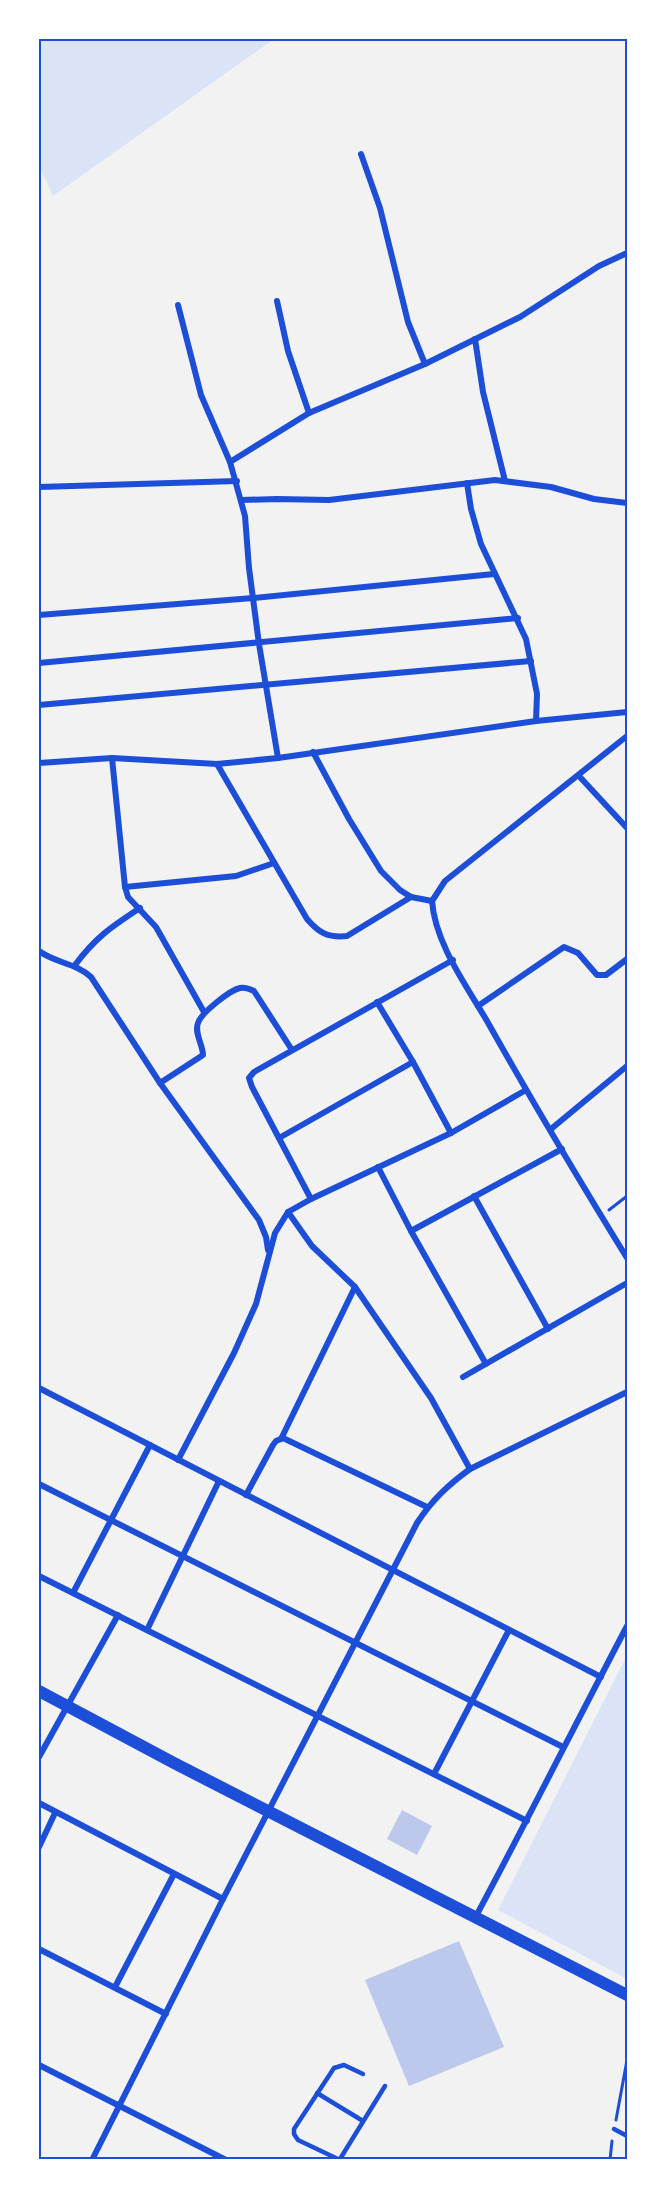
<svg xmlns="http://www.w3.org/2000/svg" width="666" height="2199" viewBox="0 0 666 2199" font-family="'Roboto Condensed',sans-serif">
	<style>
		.green { fill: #dbe4f7 }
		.building { fill: #bdc9ec }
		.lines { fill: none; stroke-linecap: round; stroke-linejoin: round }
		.path { stroke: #1d4ed8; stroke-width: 3 }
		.service { stroke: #1d4ed8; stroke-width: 4.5 }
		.minor { stroke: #1d4ed8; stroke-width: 6 }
		.secondary { stroke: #1d4ed8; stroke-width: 12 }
		.neatline { fill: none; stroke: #1d4ed8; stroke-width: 2 }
	</style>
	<rect width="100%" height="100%" fill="#f2f2f2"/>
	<g class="green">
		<polygon points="39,39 274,39 53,196 39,166"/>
		<polygon points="625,1659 627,1661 627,1979 498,1910"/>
	</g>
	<g class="building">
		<polygon points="402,1810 432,1826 417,1855 387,1839"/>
		<polygon points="459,1941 504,2047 409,2086 365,1980"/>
	</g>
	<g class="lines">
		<g class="path">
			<polyline points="609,1210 627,1196"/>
			<polyline points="616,2120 627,2060"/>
			<polyline points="610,2160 612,2141"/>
		</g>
		<g class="service">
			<polyline points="317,2093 363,2121"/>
			<polyline points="614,2129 627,2136"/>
			<polyline points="340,2159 385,2086"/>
			<polyline points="340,2160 298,2140 294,2134 294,2129 334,2068 344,2065 363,2074"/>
		</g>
		<g class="minor">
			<polyline points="361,154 380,208 408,322 425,364"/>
			<polyline points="277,301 288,351 309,413"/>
			<polyline points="178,305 201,395 230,462 245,516 249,568 259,644 278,758"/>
			<polyline points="475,339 483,392 505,481"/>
			<polyline points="230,462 309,413 425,364 520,317 599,266 627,253"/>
			<polyline points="467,483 471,509 481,544 526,639 537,694 536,721"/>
			<polyline points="39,487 237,481"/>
			<polyline points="242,500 277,499 329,500 495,480 551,487 594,499 627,503"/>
			<polyline points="39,615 253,598 494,574"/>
			<polyline points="39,663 518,618"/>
			<polyline points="39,705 531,661"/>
			<path d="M627,736L445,881L432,901C435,943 466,985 487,1021C532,1101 579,1180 627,1258"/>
			<polyline points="313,752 349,819 381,871 400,890 411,897 432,901"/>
			<polyline points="112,758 125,887 128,897 156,927 204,1012"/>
			<polyline points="39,763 112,758 217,764 278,758 536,721 627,712"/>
			<path d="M217,764L307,919C319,933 328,938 347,936L411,897"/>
			<polyline points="579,776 627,828"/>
			<polyline points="125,887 236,876 274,863"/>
			<path d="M39,951C55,963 76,963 91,977L160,1083L203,1055C203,1045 194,1033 198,1023C201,1013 230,990 240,988C245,987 250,989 254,991L292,1050"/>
			<path d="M75,965C96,937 111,927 140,908"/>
			<polyline points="377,1002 413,1062 451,1133"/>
			<polyline points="478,1006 564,947 578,953 597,975 606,975 627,959"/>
			<polyline points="160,1083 259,1220 266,1237 268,1250"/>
			<polyline points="551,1129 627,1066"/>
			<polyline points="279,1138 413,1062"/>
			<polyline points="378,1167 411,1231 486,1364"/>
			<polyline points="474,1196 548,1329"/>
			<polyline points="311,1199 252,1087 249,1078 254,1072 453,960"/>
			<polyline points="288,1212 312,1246 355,1287 431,1398 470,1469"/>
			<polyline points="411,1231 562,1149"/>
			<polyline points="463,1377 627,1283"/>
			<polyline points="39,1388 601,1677"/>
			<polyline points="281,1439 355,1287"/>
			<polyline points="178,1460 234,1353 256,1304 275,1233 288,1212 311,1199 451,1133 526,1090"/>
			<polyline points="39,1484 563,1747"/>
			<polyline points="246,1495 273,1445 276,1441 283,1438 427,1507"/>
			<polyline points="39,1576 527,1821"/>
			<polyline points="73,1593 150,1445"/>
			<polyline points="147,1630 219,1481"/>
			<polyline points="39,1757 118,1615"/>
			<polyline points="434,1774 509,1630"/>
			<polyline points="39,1803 223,1899"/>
			<polyline points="39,1847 55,1813"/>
			<path d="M475,1918C527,1821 576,1723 627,1626"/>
			<polyline points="39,1949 166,2014"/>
			<polyline points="115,1987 174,1874"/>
			<polyline points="39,2065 226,2160"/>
			<path d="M92,2160L223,1899L417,1523C432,1500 448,1485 470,1469L627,1392"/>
		</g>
		<polyline class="secondary" points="39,1691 174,1763 627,1995"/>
	</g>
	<rect width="666" height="2199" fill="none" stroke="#ffffff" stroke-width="81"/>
	<rect x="40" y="40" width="586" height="2118" class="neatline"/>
</svg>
